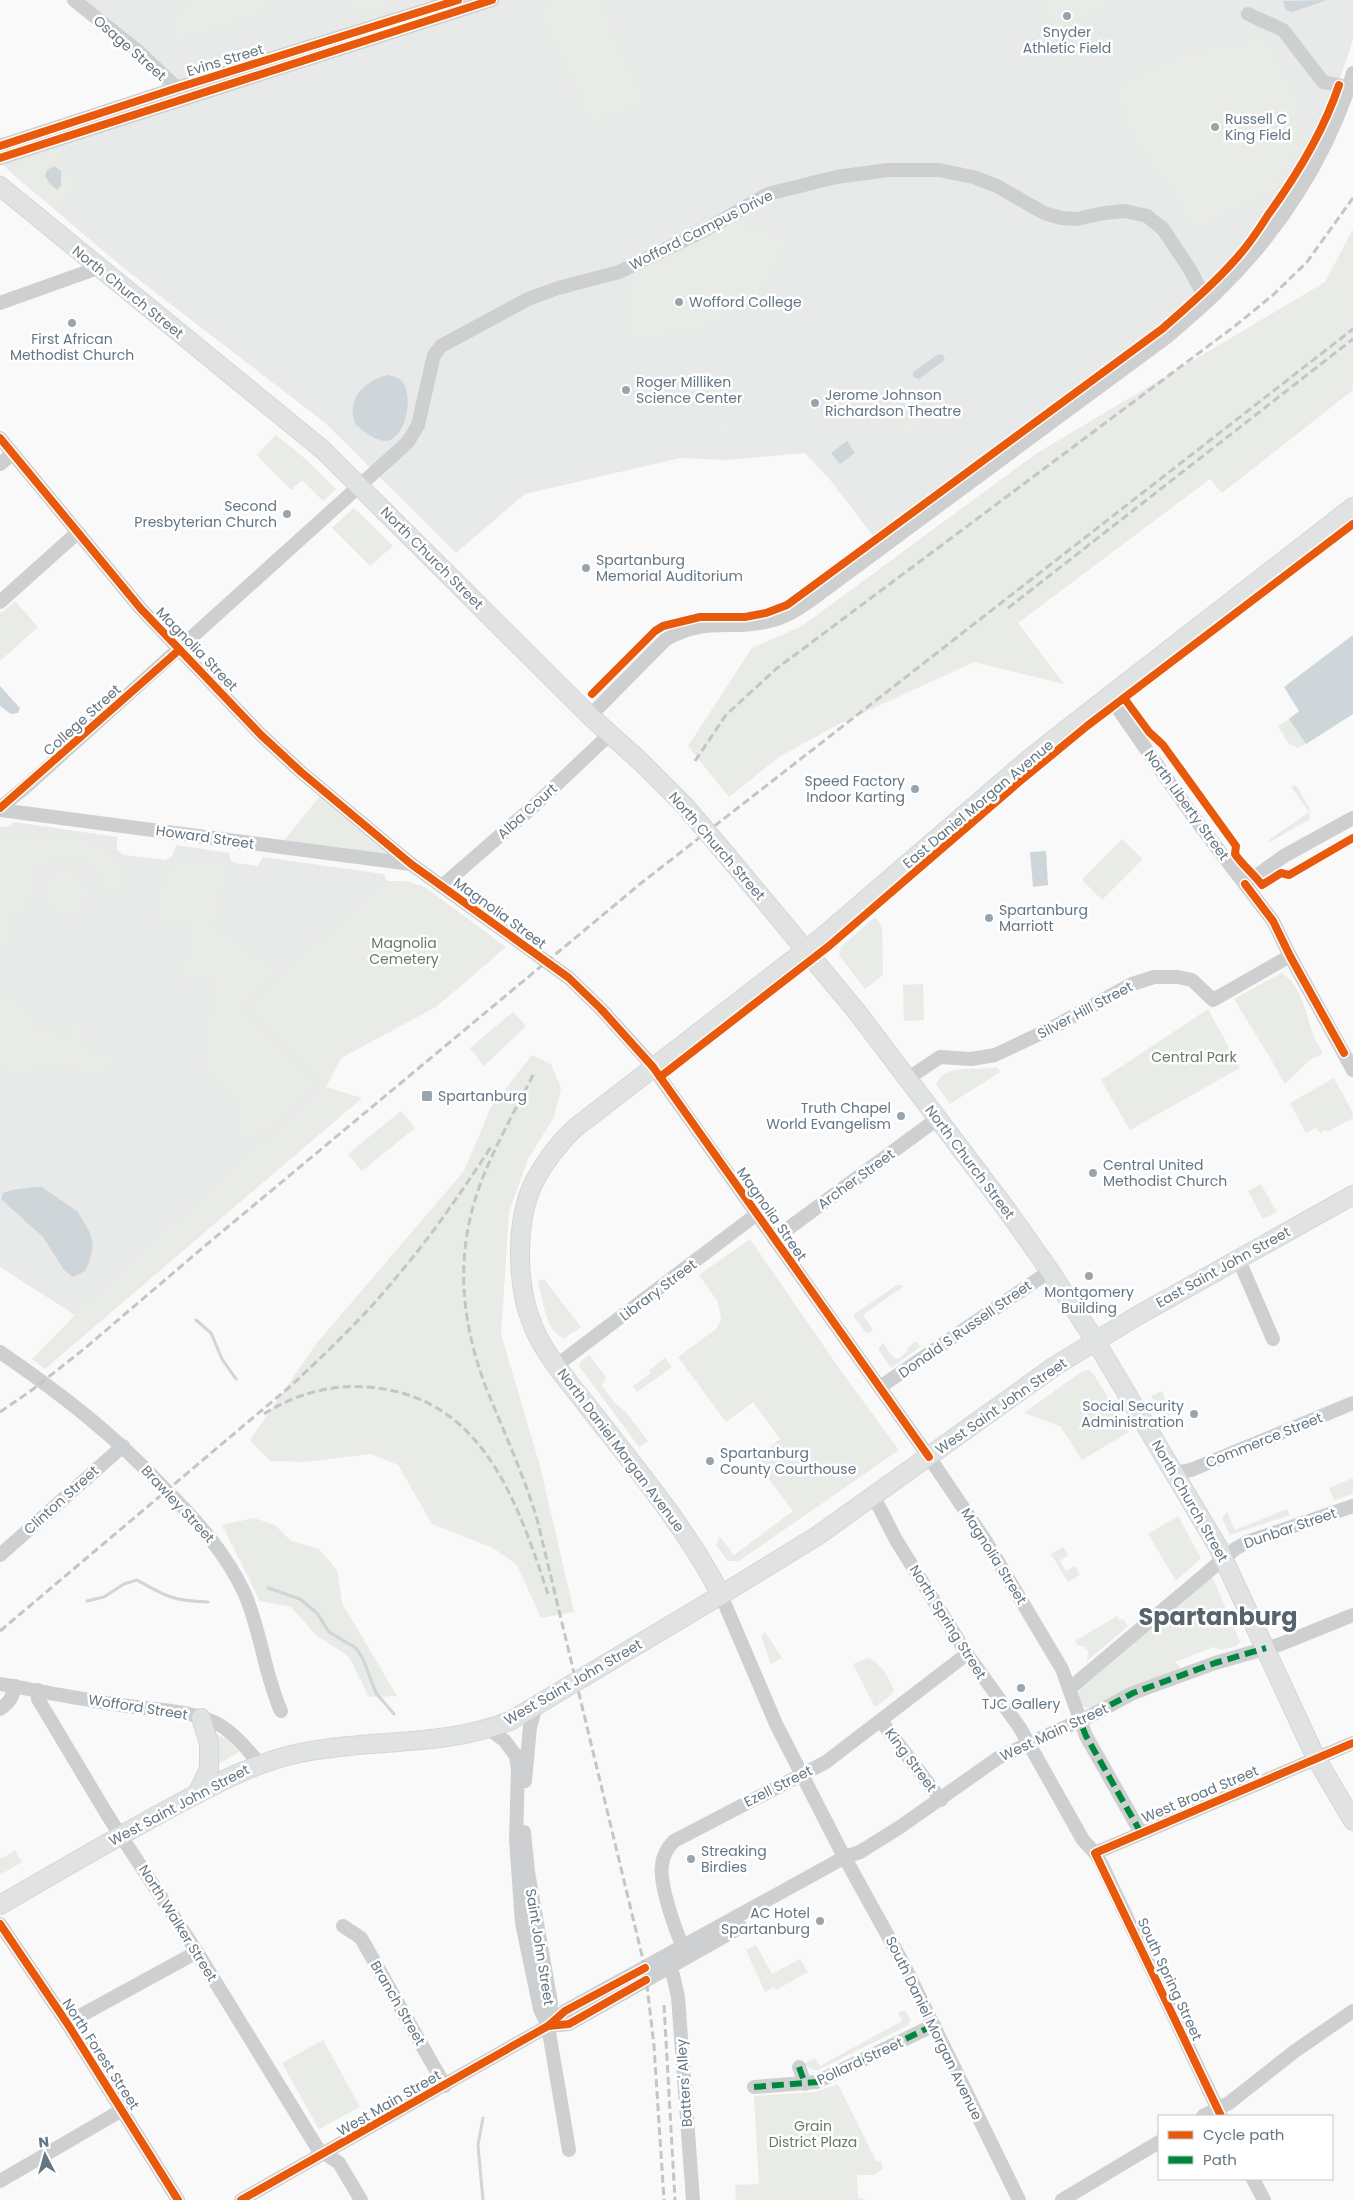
<svg xmlns="http://www.w3.org/2000/svg" width="1353" height="2200" viewBox="0 0 1353 2200" font-family="Poppins,sans-serif">
	<style>
		.built { fill: #e8e9e9 }
		.green { fill: #e8ebe6 }
		.water { fill: #ced6d9 }
		.lines { fill: none; stroke-linecap: round; stroke-linejoin: round }
		.stream { stroke: #ced6d9; stroke-width: 3 }
		.major-casing { stroke: #d5d6d7; stroke-width: 20 }
		.minor { stroke: #cecfd0; stroke-width: 14 }
		.major { stroke: #e1e2e2; stroke-width: 18 }
		.rail { stroke: #c3c5c6; stroke-width: 3; stroke-dasharray: 8 4; stroke-linecap: butt }
		.major-bridge-casing { stroke: #d5d6d7; stroke-width: 20; stroke-linecap: butt }
		.major-bridge { stroke: #e1e2e2; stroke-width: 18 }
		.quiet { stroke: #00873e; stroke-width: 6; stroke-dasharray: 12 6; stroke-linecap: butt }
		.cycleway-casing { stroke: #fff; stroke-width: 11 }
		.cycleway { stroke: #e8590c; stroke-width: 8 }
		.poi-dot { fill: #99a4ac; stroke: #fff; stroke-width: 2 }
		.labels { text-anchor: middle; dominant-baseline: central; stroke-width: 5; stroke-linejoin: round; paint-order: stroke }
		.poi-label { font-size: 14px; fill: #657683; stroke: #fff; text-anchor: start }
		.street-label { font-size: 14px; fill: #657683; stroke: #fff }
		.park-label { font-size: 14px; fill: #687a64; stroke: #fff }
		.town-label { font-size: 24px; font-weight: bold; fill: #57646e; stroke: #fff }
	</style>
	<rect width="100%" height="100%" fill="#f9f9f9"/>
	<g class="built">
		<polygon points="82,0 1353,0 1353,40 1325,122 1236,256 1162,329 876,540 831,481 805,453 727,460 680,458 525,494 456,553 324,422 121,266 0,163 0,138 160,87 172,73"/>
		<polygon points="14,822 117,837 117,850 124,855 165,860 173,855 176,845 230,853 230,860 235,863 258,866 263,857 384,874 387,881 246,1007 326,1087 75,1315 0,1267 0,827 10,826"/>
	</g>
	<g class="green">
		<polygon points="190,0 268,0 270,2 259,16 176,42 175,18"/>
		<polygon points="346,0 400,0 400,2 351,17"/>
		<polygon points="554,0 600,0 646,101 591,125 536,5"/>
		<polygon points="1039,0 1121,0 1054,31"/>
		<polygon points="1267,36 1302,103 1303,118 1301,135 1294,156 1285,174 1269,195 1194,230 1168,186 1136,146 1117,100 1123,82 1180,54"/>
		<polygon points="59,148 73,172 75,191 56,210 11,173 10,164"/>
		<polygon points="733,220 789,237 776,269 751,302 719,324 695,332 626,341 632,270"/>
		<polygon points="1353,229 1353,390 1222,493 1210,479 1018,623 1064,684 974,662 837,725 779,757 729,797 688,746 752,648 802,626 1037,453 1325,282"/>
		<polygon points="911,417 914,417 920,425 919,428 905,438 902,438 896,430 898,427"/>
		<polygon points="728,419 734,441 731,442 711,429 710,423"/>
		<polygon points="276,435 303,457 336,489 323,501 302,480 291,490 257,455"/>
		<polygon points="354,508 393,546 370,566 332,528"/>
		<polygon points="15,601 38,627 0,661 0,614"/>
		<polygon points="1289,719 1306,744 1298,748 1288,743 1278,726"/>
		<polygon points="1296,785 1309,807 1310,819 1270,842 1269,840 1309,812 1291,787"/>
		<polygon points="324,791 411,864 278,848"/>
		<path d="M23,832L105,843L125,865L121,895L105,893C99,882 96,871 85,864C68,851 35,863 32,885C32,890 33,896 34,901L24,903L28,919L14,918L10,948L0,946V839Z"/>
		<polygon points="1122,839 1143,859 1102,900 1082,880"/>
		<path d="M190,855L229,862L215,926L281,971L238,1008L316,1086L249,1147L236,1135C238,1095 237,1094 203,1073L211,981L182,976L190,926L154,920L164,868Z"/>
		<circle cx="66" cy="893" r="23"/>
		<polygon points="387,881 406,881 425,887 506,947 436,1007 341,1058 326,1087 362,1098 45,1369 32,1359 75,1315 326,1087 245,1007"/>
		<polygon points="875,917 882,926 883,975 865,989 839,955 841,947"/>
		<path d="M1281,973C1300,983 1306,1012 1312,1031C1314,1038 1319,1046 1323,1053L1310,1060L1285,1084C1269,1054 1251,1028 1234,999Z"/>
		<polygon points="923,984 924,1020 904,1021 903,985"/>
		<polygon points="0,996 30,1003 36,1029 70,1034 74,1019 87,1021 83,1047 114,1052 110,1077 60,1069 15,1074 0,1069"/>
		<polygon points="1208,1009 1240,1068 1130,1130 1101,1080"/>
		<polygon points="513,1012 526,1026 484,1066 470,1048"/>
		<polygon points="532,1055 551,1064 561,1088 554,1117 528,1159 509,1212 501,1334 540,1466 574,1612 541,1618 517,1565 493,1548 432,1524 398,1465 371,1454 305,1462 270,1461 250,1440 316,1344 464,1171 491,1107"/>
		<path d="M997,1067L1000,1072L950,1104L936,1084C946,1062 978,1072 997,1067Z"/>
		<polygon points="1334,1078 1353,1113 1353,1118 1327,1132 1326,1129 1320,1133 1316,1128 1306,1133 1290,1103"/>
		<polygon points="401,1111 415,1128 362,1171 348,1154"/>
		<polygon points="1261,1184 1277,1212 1263,1219 1248,1191"/>
		<polygon points="750,1239 841,1371 899,1450 739,1561 728,1561 716,1545 720,1537 734,1555 793,1511 754,1459 780,1439 753,1402 726,1422 678,1357 716,1329 721,1319 718,1302 699,1275"/>
		<path d="M544,1279L581,1327L564,1338C546,1333 542,1297 538,1281Z"/>
		<polygon points="897,1285 904,1286 863,1315 873,1330 868,1333 865,1332 853,1315"/>
		<polygon points="916,1341 920,1347 891,1368 878,1349 883,1343 893,1357 898,1359 907,1352 907,1348"/>
		<polygon points="589,1355 606,1377 602,1386 615,1403 626,1412 648,1441 639,1447 579,1366 581,1362"/>
		<polygon points="665,1358 672,1367 637,1392 633,1386 651,1373 649,1370"/>
		<polygon points="1088,1370 1093,1373 1129,1432 1082,1460 1060,1426 1024,1413 1081,1372"/>
		<polygon points="1162,1391 1171,1415 1164,1418 1151,1396"/>
		<polygon points="1353,1478 1353,1494 1334,1500 1329,1488"/>
		<polygon points="1287,1509 1290,1515 1230,1535 1222,1518 1227,1512 1235,1530"/>
		<polygon points="1178,1516 1201,1558 1176,1581 1148,1534"/>
		<polygon points="254,1518 275,1525 291,1541 319,1549 337,1570 342,1603 397,1696 369,1697 349,1657 316,1635 291,1607 260,1601 222,1525"/>
		<polygon points="1063,1547 1068,1555 1060,1561 1066,1571 1075,1566 1080,1575 1068,1582 1051,1554"/>
		<path d="M1212,1576L1240,1642L1236,1646L1221,1650L1214,1647L1175,1662L1181,1668L1128,1690L1094,1708C1084,1709 1081,1705 1076,1697L1079,1688Z"/>
		<polygon points="1117,1616 1119,1620 1123,1619 1128,1626 1087,1661 1088,1651 1084,1646 1078,1646 1075,1641"/>
		<polygon points="765,1632 782,1658 771,1664 762,1639 762,1634"/>
		<path d="M868,1658C881,1663 889,1678 894,1690L889,1697L875,1707L853,1664Z"/>
		<polygon points="215,1733 228,1740 239,1752 218,1764 218,1743"/>
		<polygon points="15,1850 22,1862 0,1875 0,1857 3,1858"/>
		<polygon points="756,1945 772,1974 800,1959 808,1972 776,1990 774,1987 765,1992 746,1950"/>
		<polygon points="905,2010 911,2021 907,2026 818,2070 813,2070 804,2064 815,2058 820,2066 902,2021 898,2013"/>
		<polygon points="323,2040 360,2107 319,2129 282,2063"/>
		<polygon points="838,2084 876,2161 881,2161 883,2168 874,2175 857,2175 858,2197 867,2200 736,2200 735,2185 759,2184 754,2096 816,2092"/>
	</g>
	<g class="water">
		<polygon points="1327,0 1293,12 1286,10 1283,1"/>
		<polygon points="54,166 61,171 61,186 57,190 50,184 45,176 47,170"/>
		<polygon points="942,354 945,359 943,361 919,379 913,377 913,372 937,355"/>
		<path d="M387,375C390,376 395,376 398,378C416,388 407,438 387,441C376,442 364,431 356,425C345,400 363,382 387,375Z"/>
		<polygon points="847,441 855,453 840,464 831,453"/>
		<polygon points="1353,635 1353,714 1306,744 1289,719 1299,711 1284,687"/>
		<polygon points="0,686 20,708 18,713 11,714 0,706"/>
		<polygon points="1046,851 1048,885 1033,887 1030,852"/>
		<path d="M33,1187H42L78,1212L89,1231L93,1244L90,1260L85,1271L73,1277L64,1270L43,1237L1,1199L3,1193C12,1189 23,1189 33,1187Z"/>
	</g>
	<g class="lines">
		<g class="stream">
			<polyline points="196,1320 211,1333 222,1359 236,1379"/>
			<polyline points="268,1588 300,1599 317,1613 329,1632 356,1648 363,1659 376,1693 394,1714"/>
			<path d="M87,1601L104,1597L124,1584L137,1580C167,1597 174,1601 208,1602"/>
			<polyline points="483,2118 478,2145 483,2200"/>
		</g>
		<g class="major-casing">
			<g id="major">
				<polyline points="0,186 323,450 590,716 641,762 685,806"/>
				<polyline points="729,858 857,1012 1004,1206 1050,1271 1096,1342 1218,1547 1316,1758 1353,1821"/>
				<path d="M721,1595C687,1529 639,1472 593,1413C573,1387 545,1356 533,1326C516,1286 515,1221 534,1182C545,1161 558,1144 575,1128L820,939L1029,759L1081,718L1353,507"/>
				<polyline points="197,1794 209,1769 209,1743 201,1718"/>
				<path d="M0,1905C59,1871 118,1836 178,1804C217,1783 256,1762 300,1753C370,1738 445,1748 512,1720L721,1595L817,1536L1055,1366L1137,1316L1353,1195"/>
			</g>
		</g>
		<g class="minor">
			<polyline points="74,0 139,52 177,88 180,94"/>
			<polyline points="1248,14 1283,30 1323,82 1353,88"/>
			<polyline points="0,146 177,88 458,0"/>
			<polyline points="0,158 492,0"/>
			<polyline points="0,303 98,268"/>
			<polyline points="0,438 141,609 261,735 301,772 411,864 569,978 601,1009 649,1062 929,1457 987,1543 1062,1669 1086,1736 1141,1833"/>
			<polyline points="0,464 12,454"/>
			<polyline points="0,602 77,533"/>
			<polyline points="1109,696 1195,819 1273,921 1290,956 1353,1070"/>
			<path d="M590,716L665,640C705,616 730,631 770,621C785,618 798,609 811,600L1168,336C1184,322 1201,308 1216,293C1278,234 1329,155 1353,73"/>
			<polyline points="0,808 29,784 408,442 418,425 434,355 441,346 528,299 558,288 619,272 705,230 768,194 836,177 888,170 939,170 973,177 997,186 1044,213 1061,218 1077,219 1104,213 1125,211 1147,216 1163,229 1189,268 1207,301"/>
			<polyline points="0,810 411,864"/>
			<polyline points="1245,884 1284,856 1353,818"/>
			<polyline points="442,886 536,804 610,734"/>
			<polyline points="907,1079 940,1057 971,1059 995,1055 1050,1029 1132,984 1154,977 1178,977 1192,980 1213,1000 1290,956"/>
			<polyline points="774,1239 937,1119"/>
			<polyline points="1238,1258 1273,1339"/>
			<path d="M0,1352C63,1395 114,1435 166,1490C197,1521 225,1552 244,1592C261,1630 264,1673 281,1711"/>
			<polyline points="557,1365 757,1214"/>
			<polyline points="880,1387 1050,1271"/>
			<polyline points="1175,1473 1191,1470 1353,1403"/>
			<polyline points="874,1497 896,1540 967,1654 1020,1728 1083,1840 1095,1853 1101,1863 1221,2116"/>
			<polyline points="0,1555 123,1446"/>
			<polyline points="721,1595 776,1724 840,1849 904,1965 1019,2200"/>
			<path d="M0,1684C40,1691 80,1699 121,1705C153,1710 188,1709 218,1724C234,1733 247,1749 259,1763"/>
			<polyline points="1069,1689 1235,1549 1247,1542 1353,1506"/>
			<polyline points="38,1690 38,1699 108,1816 197,1952 318,2149 339,2163 361,2200"/>
			<path d="M0,1709C9,1703 13,1697 15,1686"/>
			<polyline points="881,1721 941,1800"/>
			<polyline points="489,1729 505,1741 516,1756 518,1770 516,1840 522,1923 540,2009 548,2026 569,2150"/>
			<polyline points="525,1781 530,1727 536,1707"/>
			<polyline points="524,1832 528,1872 551,2003 548,2026"/>
			<polyline points="1095,1853 1353,1743"/>
			<polyline points="0,1924 67,2023 178,2200"/>
			<polyline points="343,1926 361,1938 445,2086"/>
			<path d="M683,1947C675,1929 659,1884 662,1865C663,1855 667,1848 674,1841L826,1762L967,1654"/>
			<polyline points="669,1968 673,1975 678,1997 693,2200"/>
			<polyline points="67,2023 197,1952"/>
			<polyline points="548,2026 569,2024 741,1927"/>
			<polyline points="799,2067 805,2084"/>
			<polyline points="754,2087 817,2082 934,2025"/>
			<polyline points="1203,2116 1229,2103 1295,2051 1353,2011"/>
			<polyline points="1253,2179 1264,2200"/>
			<polyline points="0,2181 122,2110"/>
			<polyline points="241,2200 548,2026 565,2011 845,1857 860,1852 900,1827 998,1758 1017,1749 1090,1716 1133,1693 1215,1663 1281,1644 1353,1615"/>
			<polyline points="1062,2200 1159,2142"/>
		</g>
		<use href="#major" class="major"/>
		<g class="rail">
			<polyline points="1008,608 1353,339"/>
			<polyline points="695,761 726,715 776,669 1235,326 1273,295 1307,262 1353,198"/>
			<path d="M533,1075C516,1109 497,1142 483,1177C455,1248 459,1314 485,1385C503,1430 523,1473 537,1519L645,1968L654,2046L664,2200"/>
			<polyline points="0,1412 32,1390 84,1349 206,1245 640,884 1353,329"/>
			<path d="M264,1414C295,1394 332,1384 368,1387C483,1396 517,1501 548,1594"/>
			<path d="M0,1631L293,1384C330,1349 367,1314 399,1274C433,1234 462,1191 491,1147"/>
			<polyline points="664,2005 675,2200"/>
		</g>
		<g class="major-bridge-casing">
			<polyline id="major-bridge" points="685,806 729,858"/>
		</g>
		<use href="#major-bridge" class="major-bridge"/>
		<g class="quiet">
			<polyline points="1141,1833 1086,1736 1080,1721 1133,1693 1215,1663 1266,1648"/>
			<polyline points="799,2067 805,2084"/>
			<polyline points="754,2087 817,2082 934,2025"/>
		</g>
		<g class="cycleway-casing">
			<g id="cycleway">
				<polyline points="0,146 177,88 458,0"/>
				<polyline points="0,158 492,0"/>
				<polyline points="0,438 141,609 261,735 301,772 411,864 569,978 601,1009 653,1067 929,1457"/>
				<path d="M592,694L655,631L663,626L700,617H745L766,613L787,605L1162,329C1187,307 1212,286 1234,261C1247,247 1258,231 1268,215C1297,175 1323,133 1339,85"/>
				<path d="M1124,698L1149,732L1163,745L1236,846L1235,854C1243,866 1253,873 1262,885L1281,873L1289,875L1353,838"/>
				<polyline points="0,808 179,650"/>
				<polyline points="1245,884 1273,921 1290,956 1344,1053"/>
				<polyline points="660,1077 829,946 1019,782 1087,726 1353,524"/>
				<polyline points="0,1924 67,2023 178,2200"/>
				<polyline points="548,2026 569,2024 646,1980"/>
				<polyline points="1221,2116 1095,1853 1353,1743"/>
				<polyline points="241,2200 548,2026 565,2011 645,1968"/>
			</g>
		</g>
		<use href="#cycleway" class="cycleway"/>
	</g>
	<g class="poi-dot">
		<circle cx="1067" cy="16" r="5"/>
		<circle cx="1215" cy="127" r="5"/>
		<circle cx="679" cy="302" r="5"/>
		<circle cx="72" cy="323" r="5"/>
		<circle cx="626" cy="390" r="5"/>
		<circle cx="815" cy="403" r="5"/>
		<circle cx="287" cy="514" r="5"/>
		<circle cx="586" cy="568" r="5"/>
		<circle cx="915" cy="789" r="5"/>
		<circle cx="989" cy="918" r="5"/>
		<rect x="421" y="1090" width="12" height="12" rx="2.5"/>
		<circle cx="901" cy="1116" r="5"/>
		<circle cx="1093" cy="1173" r="5"/>
		<circle cx="1089" cy="1276" r="5"/>
		<circle cx="1194" cy="1414" r="5"/>
		<circle cx="710" cy="1461" r="5"/>
		<circle cx="1021" cy="1688" r="5"/>
		<circle cx="691" cy="1859" r="5"/>
		<circle cx="820" cy="1921" r="5"/>
	</g>
	<g class="labels">
		<g class="poi-label">
			<text x="1067" y="32" text-anchor="middle">Snyder<tspan x="1067" dy="16">Athletic Field</tspan></text>
			<text x="1225" y="119">Russell C<tspan x="1225" dy="16">King Field</tspan></text>
			<text x="689" y="302">Wofford College</text>
			<text x="72" y="339" text-anchor="middle">First African<tspan x="72" dy="16">Methodist Church</tspan></text>
			<text x="636" y="382">Roger Milliken<tspan x="636" dy="16">Science Center</tspan></text>
			<text x="825" y="395">Jerome Johnson<tspan x="825" dy="16">Richardson Theatre</tspan></text>
			<text x="277" y="506" text-anchor="end">Second<tspan x="277" dy="16">Presbyterian Church</tspan></text>
			<text x="596" y="560">Spartanburg<tspan x="596" dy="16">Memorial Auditorium</tspan></text>
			<text x="905" y="781" text-anchor="end">Speed Factory<tspan x="905" dy="16">Indoor Karting</tspan></text>
			<text x="999" y="910">Spartanburg<tspan x="999" dy="16">Marriott</tspan></text>
			<text x="438" y="1096">Spartanburg</text>
			<text x="891" y="1108" text-anchor="end">Truth Chapel<tspan x="891" dy="16">World Evangelism</tspan></text>
			<text x="1103" y="1165">Central United<tspan x="1103" dy="16">Methodist Church</tspan></text>
			<text x="1089" y="1292" text-anchor="middle">Montgomery<tspan x="1089" dy="16">Building</tspan></text>
			<text x="1184" y="1406" text-anchor="end">Social Security<tspan x="1184" dy="16">Administration</tspan></text>
			<text x="720" y="1453">Spartanburg<tspan x="720" dy="16">County Courthouse</tspan></text>
			<text x="1021" y="1704" text-anchor="middle">TJC Gallery</text>
			<text x="701" y="1851">Streaking<tspan x="701" dy="16">Birdies</tspan></text>
			<text x="810" y="1913" text-anchor="end">AC Hotel<tspan x="810" dy="16">Spartanburg</tspan></text>
		</g>
		<g class="street-label">
			<text transform="translate(130 48) rotate(41)">Osage Street</text>
			<text transform="translate(225 60) rotate(-17)">Evins Street</text>
			<text transform="translate(701 230) rotate(-27)">Wofford Campus Drive</text>
			<text transform="translate(128 292) rotate(39)">North Church Street</text>
			<text transform="translate(432 558) rotate(45)">North Church Street</text>
			<text transform="translate(197 649) rotate(46)">Magnolia Street</text>
			<text transform="translate(82 720) rotate(-42)">College Street</text>
			<text transform="translate(978 804) rotate(-40)">East Daniel Morgan Avenue</text>
			<text transform="translate(1187 805) rotate(54)">North Liberty Street</text>
			<text transform="translate(527 811) rotate(-42)">Alba Court</text>
			<text transform="translate(205 837) rotate(8)">Howard Street</text>
			<text transform="translate(717 846) rotate(49)">North Church Street</text>
			<text transform="translate(500 913) rotate(36)">Magnolia Street</text>
			<text transform="translate(1085 1010) rotate(-28)">Silver Hill Street</text>
			<text transform="translate(970 1162) rotate(53)">North Church Street</text>
			<text transform="translate(856 1179) rotate(-36)">Archer Street</text>
			<text transform="translate(772 1214) rotate(55)">Magnolia Street</text>
			<text transform="translate(1223 1267) rotate(-29)">East Saint John Street</text>
			<text transform="translate(658 1290) rotate(-37)">Library Street</text>
			<text transform="translate(965 1329) rotate(-35)">Donald S Russell Street</text>
			<text transform="translate(1001 1406) rotate(-35)">West Saint John Street</text>
			<text transform="translate(1264 1440) rotate(-22)">Commerce Street</text>
			<text transform="translate(621 1450) rotate(53)">North Daniel Morgan Avenue</text>
			<text transform="translate(61 1500) rotate(-42)">Clinton Street</text>
			<text transform="translate(1190 1501) rotate(60)">North Church Street</text>
			<text transform="translate(178 1504) rotate(47)">Brawley Street</text>
			<text transform="translate(1290 1528) rotate(-19)">Dunbar Street</text>
			<text transform="translate(994 1556) rotate(58)">Magnolia Street</text>
			<text transform="translate(948 1622) rotate(58)">North Spring Street</text>
			<text transform="translate(573 1682) rotate(-30)">West Saint John Street</text>
			<text transform="translate(138 1707) rotate(9)">Wofford Street</text>
			<text transform="translate(1054 1732) rotate(-25)">West Main Street</text>
			<text transform="translate(911 1760) rotate(53)">King Street</text>
			<text transform="translate(778 1786) rotate(-27)">Ezell Street</text>
			<text transform="translate(1200 1794) rotate(-23)">West Broad Street</text>
			<text transform="translate(179 1805) rotate(-28)">West Saint John Street</text>
			<text transform="translate(178 1923) rotate(58)">North Walker Street</text>
			<text transform="translate(540 1947) rotate(81)">Saint John Street</text>
			<text transform="translate(1170 1979) rotate(65)">South Spring Street</text>
			<text transform="translate(398 2003) rotate(60)">Branch Street</text>
			<text transform="translate(934 2028) rotate(64)">South Daniel Morgan Avenue</text>
			<text transform="translate(101 2054) rotate(57)">North Forest Street</text>
			<text transform="translate(860 2061) rotate(-25)">Pollard Street</text>
			<text transform="translate(684 2083) rotate(-94)">Batters' Alley</text>
			<text transform="translate(389 2103) rotate(-30)">West Main Street</text>
		</g>
		<g class="park-label">
			<text x="404" y="943">Magnolia<tspan x="404" dy="16">Cemetery</tspan></text>
			<text x="1194" y="1057">Central Park</text>
			<text x="813" y="2126">Grain<tspan x="813" dy="16">District Plaza</tspan></text>
		</g>
		<g class="town-label">
			<text x="1218" y="1616">Spartanburg</text>
		</g>
	</g>
	<rect x="1158" y="2115" width="175" height="65" fill="#ffffff" stroke="#c1c8cd"/>
	<rect x="1168" y="2131" width="25" height="8" fill="#e8590c" stroke="#c1c8cd"/>
	<text x="1203" y="2140" font-size="15" fill="#657683">Cycle path</text>
	<rect x="1168" y="2156" width="25" height="8" fill="#00873e" stroke="#c1c8cd"/>
	<text x="1203" y="2165" font-size="15" fill="#657683">Path</text>
	<g transform="translate(45 2155) rotate(354)" stroke="#ffffff" stroke-width="4" paint-order="stroke">
	<path d="M0-4L9 19L0 12L-9 19Z" fill="#657683"/>
	<text y="-8" font-size="14" font-weight="bold" text-anchor="middle" fill="#657683">N</text>
	</g>
</svg>
